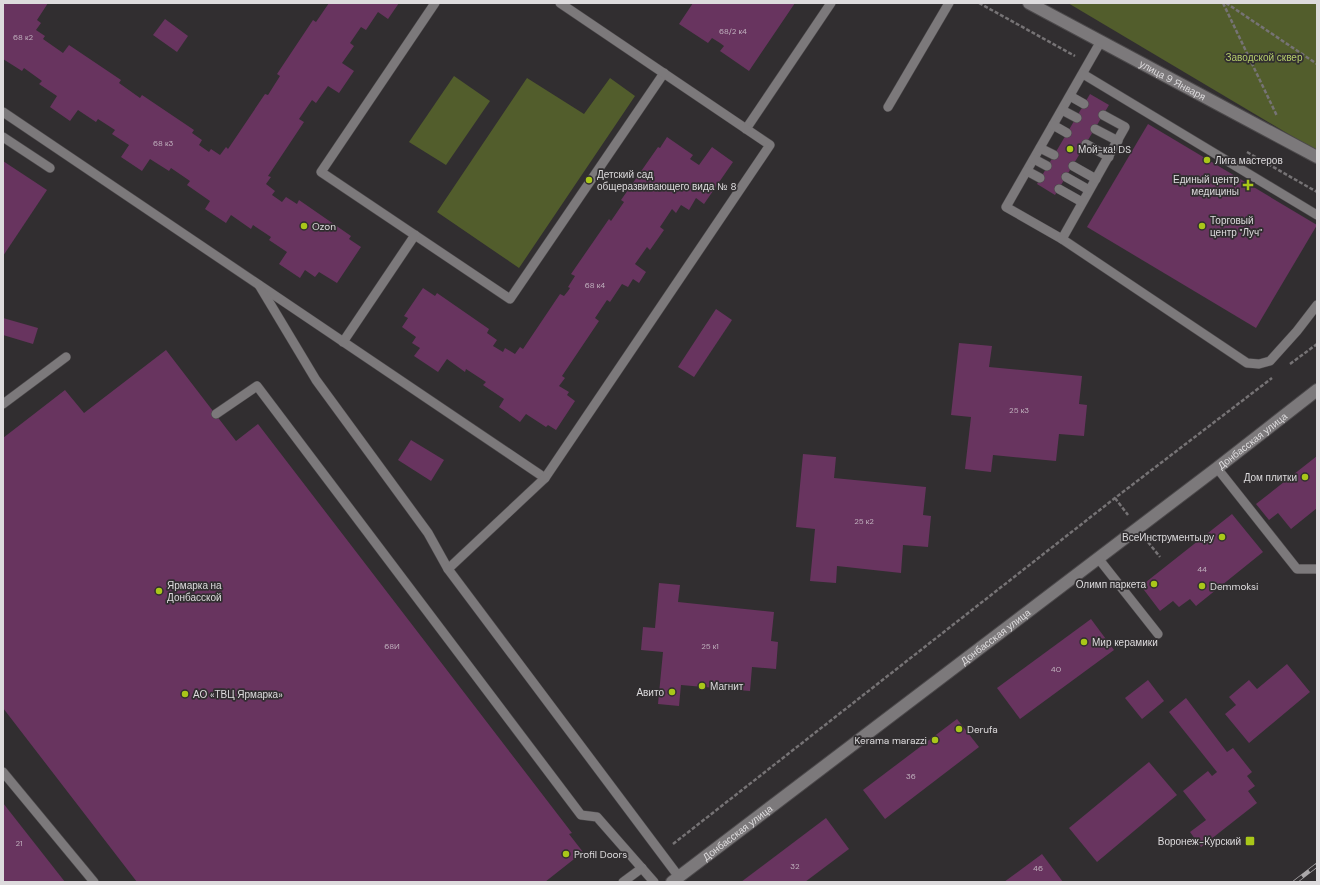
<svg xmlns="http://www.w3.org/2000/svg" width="1320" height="885" viewBox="0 0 1320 885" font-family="'DM Sans',sans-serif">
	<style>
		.green { fill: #525d2c }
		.building { fill: #68345f }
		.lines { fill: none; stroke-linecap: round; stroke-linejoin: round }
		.service-casing { stroke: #4c494b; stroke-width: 10 }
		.minor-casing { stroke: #4c494b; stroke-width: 14 }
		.tertiary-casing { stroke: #4c494b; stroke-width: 14 }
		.path { stroke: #767375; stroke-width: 2.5; stroke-dasharray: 4 2; stroke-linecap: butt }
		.service { stroke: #7c797b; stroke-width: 9 }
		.minor { stroke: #7c797b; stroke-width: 12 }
		.tertiary { stroke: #7c797b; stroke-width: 12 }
		.rail-casing { stroke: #aaa7a9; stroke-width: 4.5 }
		.rail { stroke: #312e30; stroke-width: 3; stroke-dasharray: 9; stroke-linecap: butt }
		.poi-dot { fill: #a9c719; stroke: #312e30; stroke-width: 1.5 }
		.labels { text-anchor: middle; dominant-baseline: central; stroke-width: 3.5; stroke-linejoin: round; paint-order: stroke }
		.number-label { font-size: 8px; fill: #c0b1be }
		.park-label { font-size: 10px; fill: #b4cb6a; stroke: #312e30 }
		.street-label { font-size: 10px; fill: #dddbdd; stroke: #312e30 }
		.poi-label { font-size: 10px; fill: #dddbdd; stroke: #312e30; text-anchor: start }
	</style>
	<rect width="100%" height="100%" fill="#312e30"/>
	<g class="green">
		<polygon points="1068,3 1317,3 1317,151 1285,132"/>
		<polygon points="454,76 490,101 446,165 409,142"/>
		<polygon points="527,78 584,114 610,78 635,96 519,268 437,212"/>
	</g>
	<g class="building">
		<polygon points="3,3 48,3 37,20 41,23 36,30 45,36 43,39 63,53 69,45 121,80 119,83 140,98 142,95 194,130 192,133 202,140 199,145 209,152 211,149 220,155 226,147 228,149 265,94 268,95 280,76 277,74 313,20 316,22 329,3 399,3 388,19 378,12 366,30 361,27 350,43 354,46 342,63 354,71 339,93 328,86 316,103 312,100 299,119 304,122 268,176 271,177 266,184 275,191 272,195 282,202 286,197 297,204 299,200 351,236 349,239 361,247 337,283 319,272 315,277 305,270 300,278 279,264 287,252 269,240 271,237 253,225 251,229 231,215 226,223 205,209 210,201 187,185 190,181 171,168 169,171 150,159 142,171 121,157 129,145 112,134 115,130 98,119 96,122 78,110 70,121 50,107 57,96 39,84 42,81 24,68 22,71 3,59"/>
		<polygon points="693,3 795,3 749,71 720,51 724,46 720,43 712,38 708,43 679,24"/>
		<polygon points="165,19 188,36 177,52 153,35"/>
		<polygon points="1090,94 1109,105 1055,195 1037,184"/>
		<polygon points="1148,124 1317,225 1256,328 1087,227"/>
		<polygon points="667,137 693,155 690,159 699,165 712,147 733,162 704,204 696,198 689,210 681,205 676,213 672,209 660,227 664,230 650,250 647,247 635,264 646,272 639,283 633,279 628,287 622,284 610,302 607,300 595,318 599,321 562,376 565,378 559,386 569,392 567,395 575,401 556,430 548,425 546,427 526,414 520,422 499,407 504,399 483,385 486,382 466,369 465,372 447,359 438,372 414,356 420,348 412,343 416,337 402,327 408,318 404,316 423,288 435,296 437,293 489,329 487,333 497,340 493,346 503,352 505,348 515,354 520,347 523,349 560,294 564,296 568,291 570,288 568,287 575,276 571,274 609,219 611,221 624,202 621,200 658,147 660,148"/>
		<polygon points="3,161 47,190 3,256"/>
		<polygon points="716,309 732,320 694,377 678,367"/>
		<polygon points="3,318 38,328 33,344 3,335"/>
		<polygon points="959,343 992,346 989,367 1082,376 1079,404 1087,405 1084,436 1059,434 1056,461 993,455 991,472 965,469 971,417 951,415"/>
		<polygon points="166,350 236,441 258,424 572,833 569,834 583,852 545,882 137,882 3,708 3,438 65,390 84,413"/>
		<polygon points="411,440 444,460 431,481 398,460"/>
		<polygon points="803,454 836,457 834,478 926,487 923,515 931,516 928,547 903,545 901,573 837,566 836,583 810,581 815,529 796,527"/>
		<polygon points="1317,456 1317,508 1291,529 1278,513 1269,520 1256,504"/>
		<polygon points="1232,514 1263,552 1196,606 1190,599 1179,607 1173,601 1160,611 1141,586"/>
		<polygon points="659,583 680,585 678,602 774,612 771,641 778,642 776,669 752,667 750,691 681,685 679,706 658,704 663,652 641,650 643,627 655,628"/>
		<polygon points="1091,619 1114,650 1020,719 997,688"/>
		<polygon points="1287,664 1310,692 1249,743 1225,714 1236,705 1229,697 1249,680 1257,689"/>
		<polygon points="1148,680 1164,701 1142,719 1125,698"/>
		<polygon points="1186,698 1227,752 1233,748 1252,772 1247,776 1255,786 1248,791 1257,803 1201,847 1190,832 1206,820 1183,791 1208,771 1212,776 1217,772 1169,712"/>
		<polygon points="957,719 979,747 885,819 863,790"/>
		<polygon points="1149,762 1177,795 1097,862 1069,828"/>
		<polygon points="3,803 65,882 3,882"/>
		<polygon points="826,818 849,849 805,882 741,882"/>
		<polygon points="1042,854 1063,882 1004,882"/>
	</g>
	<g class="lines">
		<g class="service-casing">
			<g id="service">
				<polyline points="435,3 321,172 510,299 664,73"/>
				<polyline points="1101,41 1006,207 1062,239 1125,127 1103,115"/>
				<polyline points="1083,74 1317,215"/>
				<polyline points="1070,96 1084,104"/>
				<polyline points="888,107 949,3"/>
				<polyline points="1062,110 1077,118"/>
				<polyline points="3,112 545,478"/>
				<polyline points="1053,125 1067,133"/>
				<polyline points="746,129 831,3"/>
				<polyline points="1095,129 1118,141"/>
				<polyline points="3,137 50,168"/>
				<polyline points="1086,144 1109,157"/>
				<polyline points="1040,148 1054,155"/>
				<polyline points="1034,159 1047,166"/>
				<polyline points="1073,166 1096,179"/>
				<polyline points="1027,171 1040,178"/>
				<polyline points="1066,177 1089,190"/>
				<polyline points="1059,189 1082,202"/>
				<polyline points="1062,239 1247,363 1259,364 1270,361 1297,331 1317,305"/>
				<polyline points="259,285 316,380 428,533 448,569 679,877"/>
				<polyline points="343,342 415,235"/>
				<polyline points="3,404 66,357"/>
				<polyline points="216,414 257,386 581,815 597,817 654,882"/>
				<polyline points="1217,468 1297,569 1317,569"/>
				<polyline points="1098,558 1158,634"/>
				<polyline points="448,569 545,478 770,145 560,3"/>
				<polyline points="3,772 94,882"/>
				<polyline points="623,882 642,868"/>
			</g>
		</g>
		<g class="minor-casing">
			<g id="minor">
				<path id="s1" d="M1029,3L1317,157"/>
			</g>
		</g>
		<g class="tertiary-casing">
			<g id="tertiary">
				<path id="s2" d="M672,882L1217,468L1317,390"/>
			</g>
		</g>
		<g class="path">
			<polyline points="979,3 1075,56"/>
			<polyline points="1223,3 1277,116"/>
			<polyline points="1226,3 1317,64"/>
			<polyline points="1247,152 1317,192"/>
			<polyline points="1290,364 1317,344"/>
			<polyline points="1115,498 1128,515"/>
			<polyline points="1148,542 1160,557"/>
			<polyline points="673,844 1115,498 1272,378"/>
		</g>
		<use href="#service" class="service"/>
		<use href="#minor" class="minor"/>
		<use href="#tertiary" class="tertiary"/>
		<g class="rail-casing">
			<polyline id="rail" points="1295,882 1317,865"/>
		</g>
		<use href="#rail" class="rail"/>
	</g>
	<g class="poi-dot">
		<circle cx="1070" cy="149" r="4"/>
		<circle cx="1207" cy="160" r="4"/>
		<circle cx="589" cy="180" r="4"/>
		<path d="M1246 179h4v4h4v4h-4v4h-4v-4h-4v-4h4z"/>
		<circle cx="304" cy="226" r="4"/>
		<circle cx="1202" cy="226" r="4"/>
		<circle cx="1305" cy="477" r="4"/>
		<circle cx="1222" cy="537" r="4"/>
		<circle cx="1154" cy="584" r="4"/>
		<circle cx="1202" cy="586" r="4"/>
		<circle cx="159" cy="591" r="4"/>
		<circle cx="1084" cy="642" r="4"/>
		<circle cx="702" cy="686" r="4"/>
		<circle cx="672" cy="692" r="4"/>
		<circle cx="185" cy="694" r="4"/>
		<circle cx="959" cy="729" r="4"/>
		<circle cx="935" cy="740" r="4"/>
		<rect x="1245" y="836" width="10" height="10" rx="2"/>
		<circle cx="566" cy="854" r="4"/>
	</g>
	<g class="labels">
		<g class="number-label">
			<text x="733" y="31">68/2 к4</text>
			<text x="23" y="37">68 к2</text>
			<text x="163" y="143">68 к3</text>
			<text x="595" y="285">68 к4</text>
			<text x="1019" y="410">25 к3</text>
			<text x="864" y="521">25 к2</text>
			<text x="1202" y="569">44</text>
			<text x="392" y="646">68И</text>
			<text x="710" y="646">25 к1</text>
			<text x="1056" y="669">40</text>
			<text x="911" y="776">36</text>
			<text x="19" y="843">21</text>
			<text x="795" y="866">32</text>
			<text x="1038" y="868">46</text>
		</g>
		<g class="park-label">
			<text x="1264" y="57">Заводской сквер</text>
		</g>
		<g class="street-label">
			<text stroke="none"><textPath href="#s1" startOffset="163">улица 9 Января</textPath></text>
			<text stroke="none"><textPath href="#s2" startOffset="729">Донбасская улица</textPath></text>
			<text stroke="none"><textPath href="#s2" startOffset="406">Донбасская улица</textPath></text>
			<text stroke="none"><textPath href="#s2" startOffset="82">Донбасская улица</textPath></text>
		</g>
		<g class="poi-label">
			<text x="1078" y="149">Мой-ка! DS</text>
			<text x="1215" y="160">Лига мастеров</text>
			<text x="597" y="174">Детский сад<tspan x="597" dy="12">общеразвивающего вида № 8</tspan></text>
			<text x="1239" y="179" text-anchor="end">Единый центр<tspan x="1239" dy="12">медицины</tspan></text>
			<text x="1210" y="220">Торговый<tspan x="1210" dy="12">центр "Луч"</tspan></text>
			<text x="312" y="226">Ozon</text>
			<text x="1297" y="477" text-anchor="end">Дом плитки</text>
			<text x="1214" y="537" text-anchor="end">ВсеИнструменты.ру</text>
			<text x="1146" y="584" text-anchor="end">Олимп паркета</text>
			<text x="167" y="585">Ярмарка на<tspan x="167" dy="12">Донбасской</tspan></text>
			<text x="1210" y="586">Demmoksi</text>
			<text x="1092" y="642">Мир керамики</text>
			<text x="710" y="686">Магнит</text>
			<text x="664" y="692" text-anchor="end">Авито</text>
			<text x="193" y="694">АО «ТВЦ Ярмарка»</text>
			<text x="967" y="729">Derufa</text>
			<text x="927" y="740" text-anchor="end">Kerama marazzi</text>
			<text x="1241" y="841" text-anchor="end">Воронеж-Курский</text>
			<text x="574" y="854">Profil Doors</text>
		</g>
	</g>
	<rect width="1320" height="885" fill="none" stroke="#dddbdd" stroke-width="8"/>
</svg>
